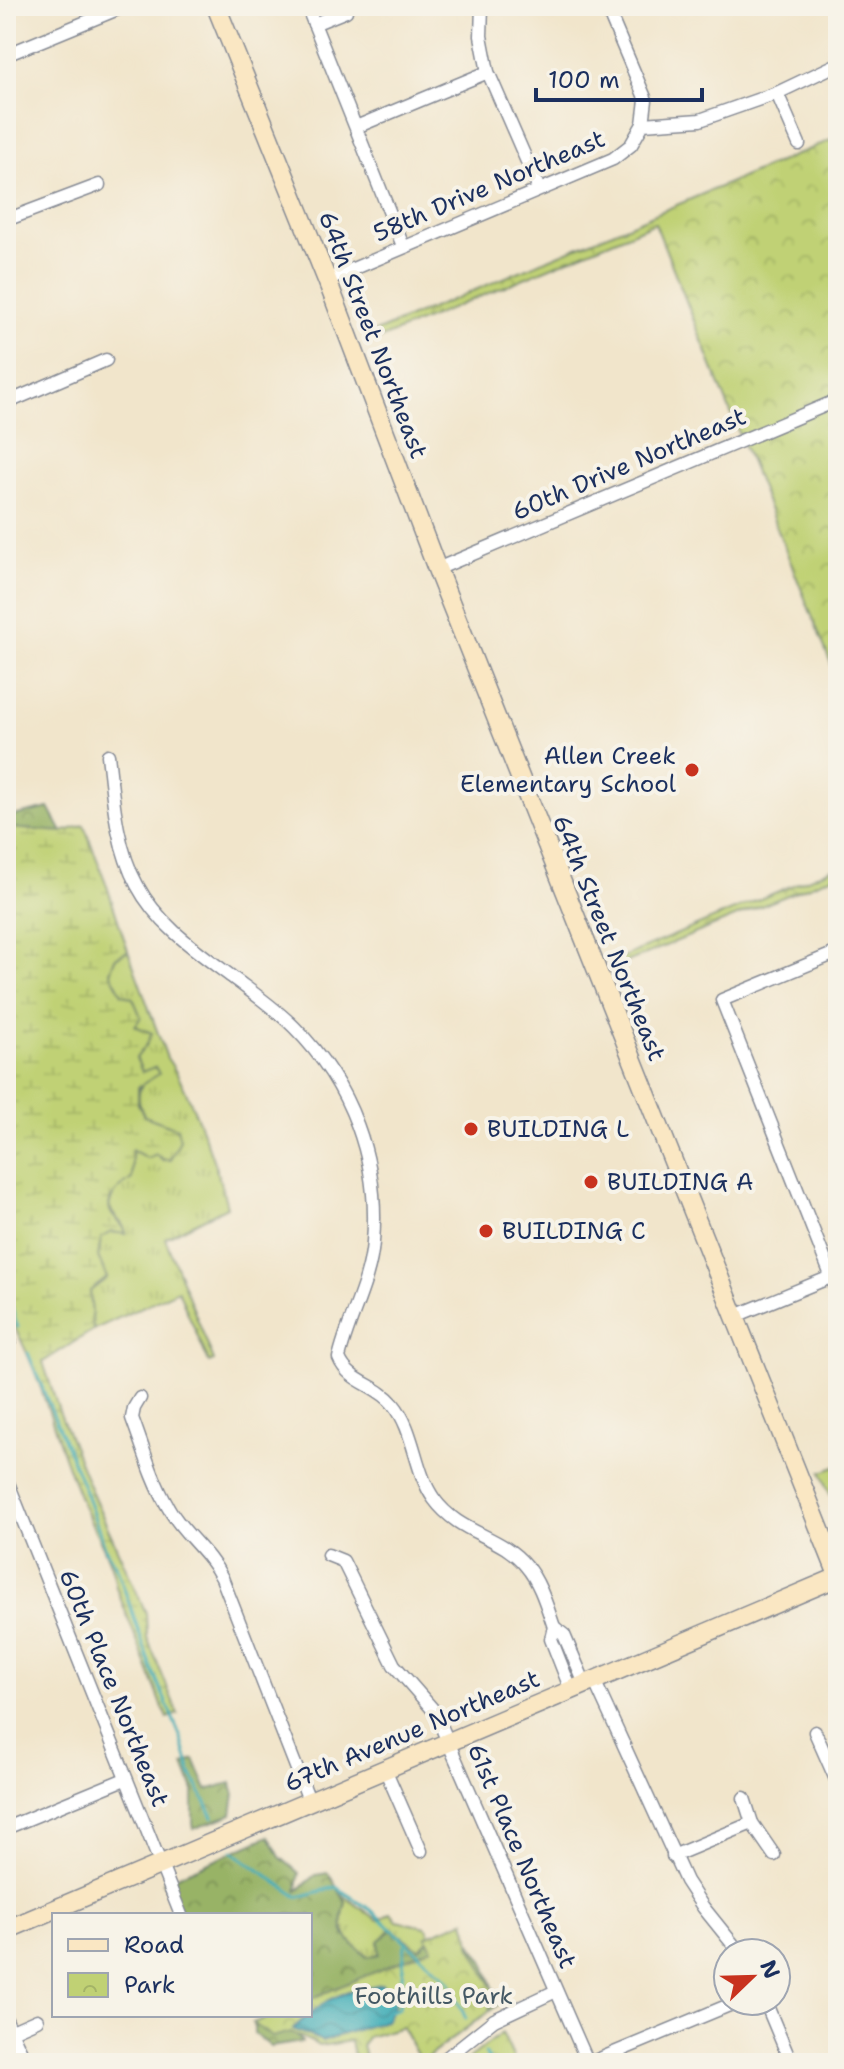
<svg xmlns="http://www.w3.org/2000/svg" width="844" height="2069" viewBox="0 0 844 2069" font-family="'Shantell Sans',sans-serif">
	<style>
		.grass { fill: url(#grass-tufts); stroke: #6e8069; stroke-width: 2 }
		.forest { fill: url(#forest-crowns); stroke: #5a7162; stroke-width: 2 }
		.wetland { fill: url(#wetland-marsh); stroke: #6e8069; stroke-width: 2 }
		.park { fill: url(#park-crowns); stroke: #6e8069; stroke-width: 2 }
		.water { fill: url(#water-waves); stroke: #2a6c8a; stroke-width: 2 }
		.lines { fill: none; stroke-linecap: round; stroke-linejoin: round }
		.stream { stroke: #39aab5; stroke-width: 3 }
		.street-casing { stroke: #868a94; stroke-width: 15 }
		.secondary-casing { stroke: #868a94; stroke-width: 21 }
		.street { stroke: #fff; stroke-width: 12 }
		.secondary { stroke: #fae7c3; stroke-width: 18 }
		.poi-dot { fill: #c8321e; stroke: #f7f3e8; stroke-width: 3 }
		.labels { text-anchor: middle; dominant-baseline: central; stroke-width: 8; stroke-linejoin: round; paint-order: stroke }
		.street-label { font-size: 24px; fill: #1b2f5e; stroke: #f7f3e8 }
		.poi-label { font-size: 24px; fill: #1b2f5e; stroke: #f7f3e8; text-anchor: start }
		.park-label { font-size: 24px; fill: #445864; stroke: #f7f3e8 }
	</style>
	<defs>
		<pattern id="grass-tufts" width="24" height="20" patternUnits="userSpaceOnUse" patternTransform="scale(2)"><rect width="24" height="20" fill="#c0d174"/><path d="M3 7l-1-3M5 7V3M7 7l1-3M15 17l-1-3M17 17v-4M19 17l1-3" fill="none" stroke="#a4b467"/></pattern>
		<pattern id="forest-crowns" width="20" height="18" patternUnits="userSpaceOnUse" patternTransform="scale(2)"><rect width="20" height="18" fill="#98b366"/><path d="M2 6a3 3 0 1 1 6 0M12 15a3 3 0 1 1 6 0" fill="none" stroke="#7b9257"/></pattern>
		<pattern id="wetland-marsh" width="20" height="14" patternUnits="userSpaceOnUse" patternTransform="scale(2)"><rect width="20" height="14" fill="#c0d174"/><path d="M1 5h8M5 5V1M11 12h8M15 12V8" fill="none" stroke="#a4b467"/></pattern>
		<pattern id="park-crowns" width="20" height="18" patternUnits="userSpaceOnUse" patternTransform="scale(2)"><rect width="20" height="18" fill="#c0d174"/><path d="M2 6a3 3 0 1 1 6 0M12 15a3 3 0 1 1 6 0" fill="none" stroke="#a4b467"/></pattern>
		<pattern id="water-waves" width="16" height="10" patternUnits="userSpaceOnUse" patternTransform="scale(2)"><rect width="16" height="10" fill="#39aab5"/><path d="M0 5q4-4 8 0t8 0" fill="none" stroke="#2f8b96"/></pattern>
	</defs>
	<rect width="100%" height="100%" fill="#f7f3e8"/>
	<filter id="ink" filterUnits="userSpaceOnUse"><feTurbulence type="fractalNoise" baseFrequency=".0125" numOctaves="2"/><feDisplacementMap in="SourceGraphic" scale="16" xChannelSelector="R" yChannelSelector="G"/><feConvolveMatrix kernelMatrix="1 2 1 2 8 2 1 2 1" color-interpolation-filters="sRGB"/></filter>
	<filter id="wash" filterUnits="userSpaceOnUse"><feTurbulence type="fractalNoise" baseFrequency=".006" numOctaves="4" result="noise"/><feDisplacementMap in="SourceGraphic" scale="32" xChannelSelector="R" yChannelSelector="G"/><feGaussianBlur stdDeviation="1.8" result="paint"/><feColorMatrix in="noise" values="0 0 0 0 0 0 0 0 0 0 0 0 0 0 0 0 0 1.4 0 .05"/><feComposite in="paint" operator="in"/></filter>
	<g filter="url(#wash)">
		<rect width="100%" height="100%" fill="#f1e5cb"/>
		<g class="grass">
			<path d="M128,951L167,1058C189,1088 218,1169 227,1207L165,1238L214,1361L209,1363L178,1290L93,1330L90,1291L107,1278L98,1257L101,1238L111,1232L126,1233C124,1221 111,1217 109,1205L132,1149L147,1158L156,1154L163,1160L177,1128L144,1116C133,1094 140,1084 155,1067L142,1072L136,1058L147,1044C132,1021 123,996 110,972L115,958Z"/>
			<path d="M340,1893L378,1920L391,1913L397,1921L426,1927L432,1936L419,1949L413,1947L368,1957C345,1937 337,1934 346,1902Z"/>
		</g>
		<g class="forest">
			<polygon points="6,796 13,816 49,808 62,832 9,828 6,831"/>
			<polygon points="194,1759 207,1790 231,1783 235,1794 232,1814 193,1829 193,1788 184,1764"/>
			<path d="M269,1836L280,1857L299,1873L297,1891L316,1875L328,1873L346,1902C337,1933 345,1937 367,1957L379,1954L378,1941L392,1929L419,1949L432,1936L461,1928L484,1962L499,2004L421,2062L402,2027L392,2029L310,2013V1915H183L163,1882Z"/>
			<polygon points="273,2015 293,2029 302,2042 271,2047 254,2033 254,2025"/>
		</g>
		<path class="wetland" d="M84,825L106,883L128,951L115,958L110,972L122,994L133,998L141,1017L135,1026L152,1033L147,1044L136,1058L142,1072L155,1067L159,1074L138,1087V1104L144,1116L177,1128L180,1140L170,1160H163L156,1154L147,1158L132,1150V1179C120,1187 100,1201 114,1217C120,1223 124,1226 126,1234L111,1232L101,1238L98,1257L107,1278L90,1291L93,1330L43,1362L59,1411L90,1488L146,1613L147,1637L178,1714L167,1718L116,1587C112,1556 92,1529 81,1501C55,1440 41,1370 6,1312V831L8,828L62,832Z"/>
		<g class="park">
			<polygon points="838,137 838,681 655,223 370,343 366,336"/>
			<polygon points="838,866 838,874 620,965 618,959"/>
			<polygon points="838,1466 838,1513 821,1472"/>
			<polygon points="465,1920 472,1948 493,1989 489,2011 421,2062 402,2027 367,2037 362,2045 366,2063 355,2063 350,2041 320,2046 291,2032 272,2037 253,2023 273,2015 310,2015 310,1999 432,1948 426,1936"/>
			<polygon points="502,2033 516,2063 463,2063"/>
		</g>
		<path class="water" d="M382,1984L395,2003L385,2021L322,2041L293,2029C326,1997 336,1994 382,1984Z"/>
		<g class="lines">
			<g class="stream">
				<polyline points="6,1272 6,1286"/>
				<path d="M6,1290C12,1302 12,1315 18,1327"/>
				<polyline points="28,1353 86,1494 106,1550 117,1568 150,1664 181,1738 191,1773 213,1817"/>
				<polyline points="232,1851 298,1897 336,1887 371,1910 449,1981 466,2019"/>
				<polyline points="390,2011 399,2008 405,1945"/>
				<polyline points="485,2053 491,2063"/>
			</g>
		</g>
	</g>
	<g filter="url(#ink)">
		<g class="lines">
			<g class="street-casing">
				<g id="street">
					<polyline points="307,6 403,246"/>
					<polyline points="482,6 481,36 488,72 539,189"/>
					<polyline points="611,6 612,20 646,100 643,124"/>
					<polyline points="314,24 346,11"/>
					<polyline points="6,55 125,6"/>
					<polyline points="777,93 799,144"/>
					<polyline points="356,127 488,72"/>
					<polyline points="6,220 99,185"/>
					<polyline points="327,280 613,159 631,145 643,124 700,120 777,93 838,64"/>
					<polyline points="6,403 106,360"/>
					<polyline points="437,569 838,400"/>
					<path d="M108,755C113,797 116,847 137,885C158,925 197,951 232,977C253,993 275,1008 294,1027C351,1084 380,1161 373,1242C370,1283 348,1319 339,1358C349,1383 377,1384 393,1404C415,1430 414,1471 434,1499C460,1535 500,1534 526,1566C540,1582 547,1607 554,1627"/>
					<polyline points="838,952 722,1000 838,1293"/>
					<polyline points="733,1317 838,1274"/>
					<polyline points="6,1343 10,1341"/>
					<path d="M140,1398L134,1408L132,1418C143,1447 152,1480 168,1507C182,1533 208,1550 222,1578L309,1800"/>
					<polyline points="6,1478 181,1915"/>
					<polyline points="328,1555 343,1561 394,1665 435,1712 588,2063"/>
					<polyline points="594,1680 686,1881 703,1907 740,1953"/>
					<polyline points="571,1690 551,1639 554,1627 564,1635 585,1684"/>
					<polyline points="815,1732 838,1784"/>
					<polyline points="385,1769 421,1851"/>
					<polyline points="744,1798 752,1823 774,1855"/>
					<polyline points="6,1828 125,1779"/>
					<polyline points="673,1856 752,1823"/>
					<polyline points="765,2001 791,2063"/>
					<polyline points="6,2020 26,2063"/>
					<polyline points="12,2031 37,2020"/>
					<polyline points="440,2063 494,2020 556,1991"/>
					<polyline points="590,2063 739,2001"/>
				</g>
			</g>
			<g class="secondary-casing">
				<g id="secondary">
					<polyline points="216,6 327,280 437,569 838,1575"/>
					<polyline points="6,1930 838,1577"/>
				</g>
			</g>
			<use href="#street" class="street"/>
			<use href="#secondary" class="secondary"/>
		</g>
	</g>
	<g class="poi-dot">
		<circle cx="692" cy="770" r="8"/>
		<circle cx="471" cy="1129" r="8"/>
		<circle cx="591" cy="1182" r="8"/>
		<circle cx="486" cy="1231" r="8"/>
	</g>
	<g class="labels">
		<g class="street-label">
			<text transform="translate(489 186) rotate(-23)">58th Drive Northeast</text>
			<text transform="translate(373 335) rotate(69)">64th Street Northeast</text>
			<text transform="translate(629 464) rotate(-23)">60th Drive Northeast</text>
			<text transform="translate(609 938) rotate(68)">64th Street Northeast</text>
			<text transform="translate(114 1688) rotate(68)">60th Place Northeast</text>
			<text transform="translate(412 1731) rotate(-23)">67th Avenue Northeast</text>
			<text transform="translate(522 1856) rotate(67)">61st Place Northeast</text>
		</g>
		<g class="poi-label">
			<text x="676" y="756" text-anchor="end">Allen Creek<tspan x="676" dy="28">Elementary School</tspan></text>
			<text x="487" y="1129">BUILDING L</text>
			<text x="607" y="1182">BUILDING A</text>
			<text x="502" y="1231">BUILDING C</text>
		</g>
		<g class="park-label">
			<text x="434" y="1996">Foothills Park</text>
		</g>
	</g>
	<rect width="844" height="2069" fill="none" stroke="#f7f3e8" stroke-width="32"/>
	<rect x="52" y="1913" width="260" height="104" fill="#f7f3e8" stroke="#9fa5b1" stroke-width="2"/>
	<rect x="68" y="1939" width="40" height="12" fill="#fae7c3" stroke="#9fa5b1" stroke-width="2"/>
	<text x="124" y="1953" font-size="24" fill="#1b2f5e">Road</text>
	<rect x="68" y="1973" width="40" height="24" fill="url(#park-crowns)" stroke="#9fa5b1" stroke-width="2"/>
	<text x="124" y="1993" font-size="24" fill="#1b2f5e">Park</text>
	<g transform="translate(752 1977) rotate(67)"><circle r="38" fill="#f7f3e8" stroke="#9fa5b1" stroke-width="2"/>
	<path d="M0-6L14 30L0 20L-14 30Z" fill="#c8321e"/>
	<text y="-12" font-size="22" font-weight="bold" text-anchor="middle" fill="#1b2f5e">N</text>
	</g>
	<path d="M536 88v12h166v-12" fill="none" stroke="#1b2f5e" stroke-width="4"/>
	<text x="548" y="88" font-size="24" fill="#1b2f5e" stroke="#f7f3e8" stroke-width="6" paint-order="stroke">100 m</text>
</svg>
